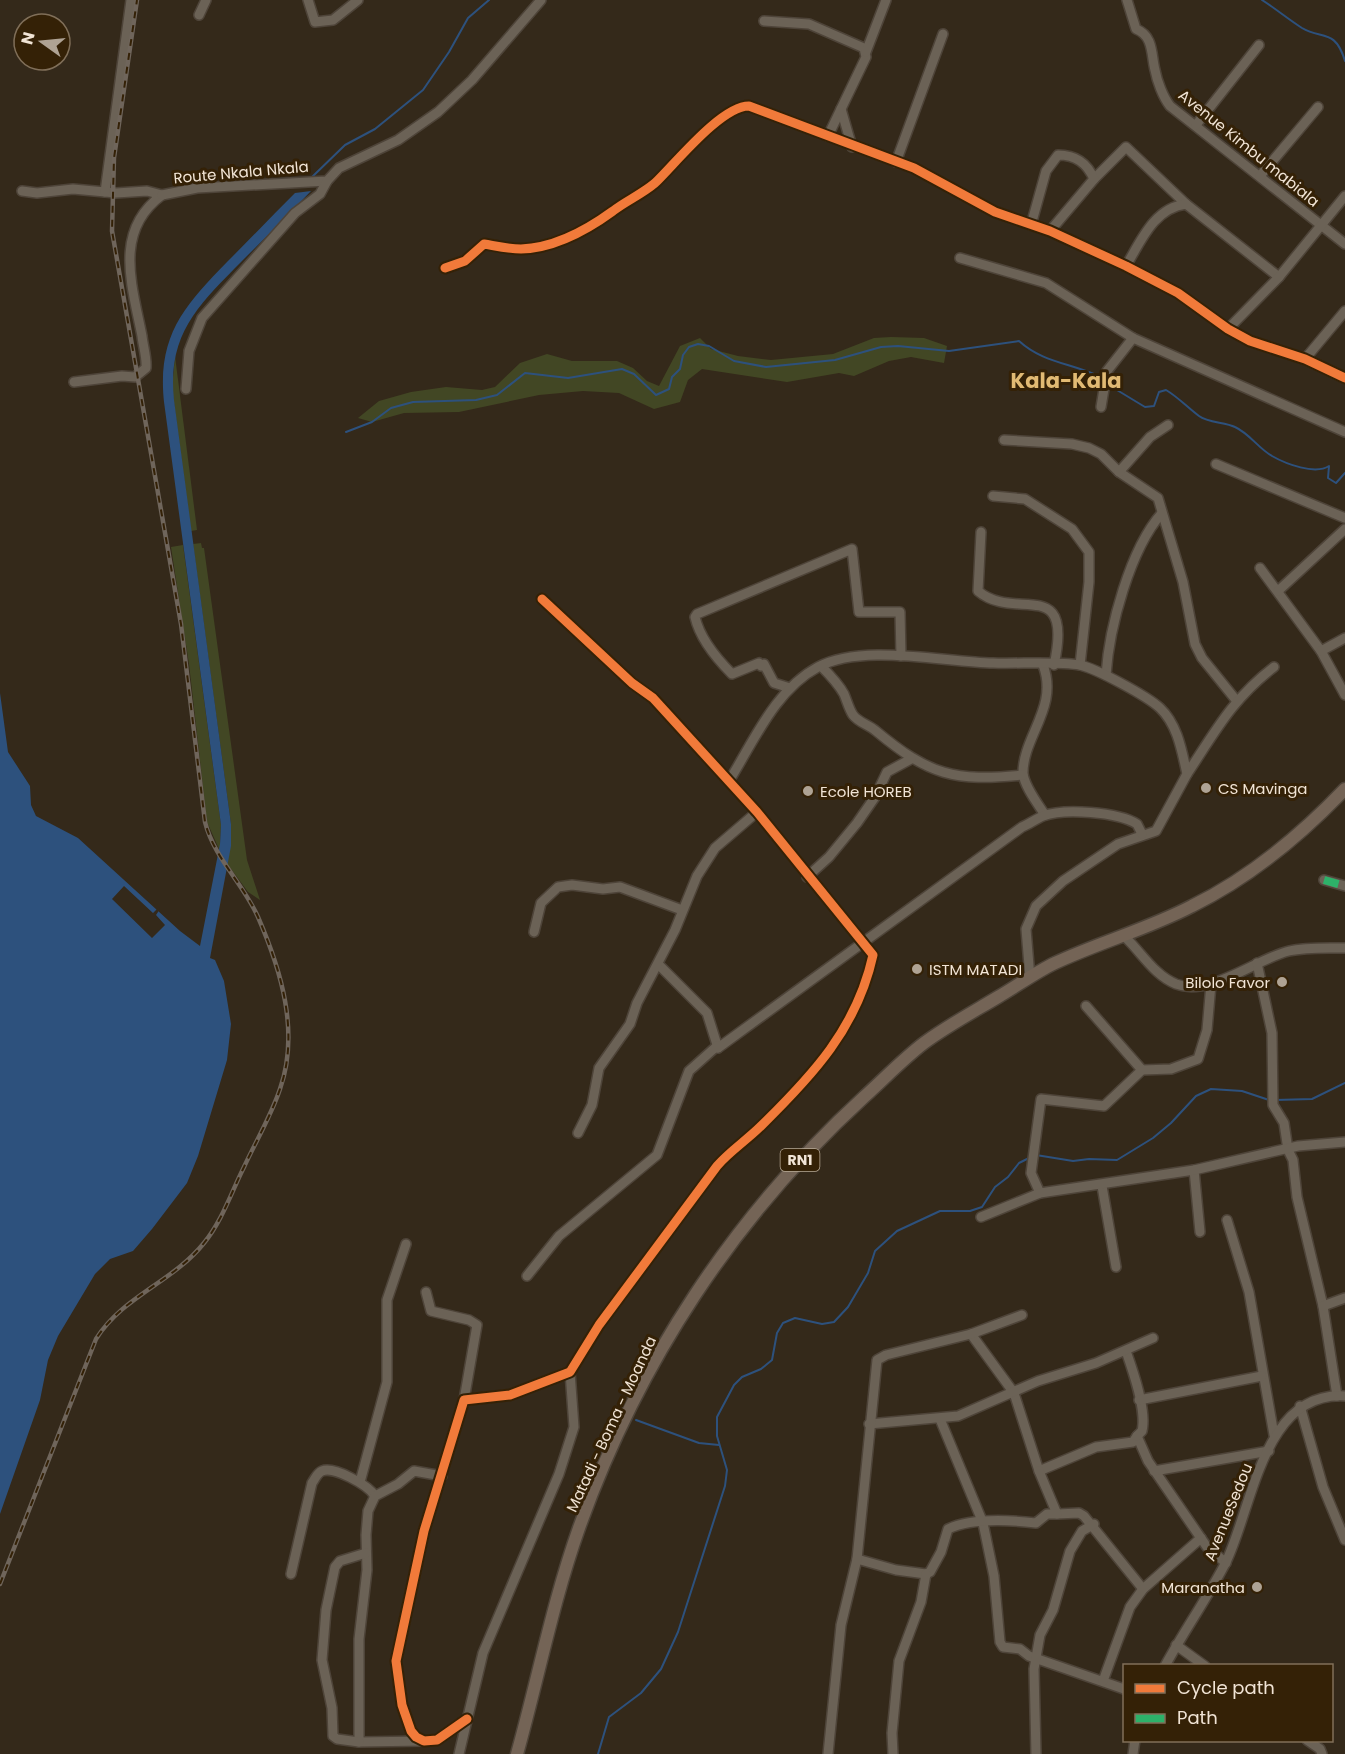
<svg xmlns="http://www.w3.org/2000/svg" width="1345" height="1754" viewBox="0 0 1345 1754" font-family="Poppins,sans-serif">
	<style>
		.green { fill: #424724 }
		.water { fill: #2d517d }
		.pier { fill: #34291a }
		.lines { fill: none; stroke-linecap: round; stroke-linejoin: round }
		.stream { stroke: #2d517d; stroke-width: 2 }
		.minor-casing { stroke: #4e4439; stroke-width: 12 }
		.highway-casing { stroke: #4e4439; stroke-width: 15 }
		.minor { stroke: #6b6256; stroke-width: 9 }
		.highway { stroke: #746456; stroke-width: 12 }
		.rail-casing { stroke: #6f655b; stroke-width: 4.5 }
		.rail { stroke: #342106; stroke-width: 2; stroke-dasharray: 7; stroke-linecap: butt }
		.quiet { stroke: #2db169; stroke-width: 8; stroke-dasharray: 15 8; stroke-linecap: butt }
		.cycleway-casing { stroke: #342106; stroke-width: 13 }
		.cycleway { stroke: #f17a3a; stroke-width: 9 }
		.poi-dot { fill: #afa394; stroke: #342106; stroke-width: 2 }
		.labels { text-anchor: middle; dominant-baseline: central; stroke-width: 6; stroke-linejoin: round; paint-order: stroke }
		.shield { fill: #342106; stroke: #b8aa97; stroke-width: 1.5 }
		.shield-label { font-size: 14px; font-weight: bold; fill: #f1e4d5 }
		.street-label { font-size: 15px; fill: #f1e4d5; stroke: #342106 }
		.poi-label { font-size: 15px; fill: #f1e4d5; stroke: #342106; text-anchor: start }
		.district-label { font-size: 21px; font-weight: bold; fill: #e1ba73; stroke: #342106 }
	</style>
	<rect width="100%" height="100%" fill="#34291a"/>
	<g class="green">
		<polygon points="891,337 924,338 947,346 944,363 911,357 889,361 854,376 839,373 787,382 702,369 688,380 680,402 654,409 619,393 583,391 539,395 459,412 404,413 372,422 358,418 379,401 411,392 446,387 482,390 495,387 520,363 547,354 572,361 617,361 633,368 647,381 659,386 680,346 700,338 711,349 738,356 771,360 833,354 874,338"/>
		<polygon points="175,356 197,530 191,531 172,388"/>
		<polygon points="201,543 202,548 204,548 247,860 260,900 248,892 223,858 207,822 189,664 171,547 183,545 221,825 220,844 231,824 193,544"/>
	</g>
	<path class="water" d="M311,191C288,215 265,238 242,261C199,305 167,333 174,400L231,824V846L210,958L215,960L224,981L231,1024L227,1060L198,1156L187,1183L152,1229L133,1251L110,1259L95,1274L58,1336L48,1360L40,1400L0,1514V693L8,752L30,786L31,805L36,816L78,838L180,931L200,946L220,844L221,825L164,402C157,336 184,306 227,262C250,239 272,216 295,193Z"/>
	<polygon class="pier" points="124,886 153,913 159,907 160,909 156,915 165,925 152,938 112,899"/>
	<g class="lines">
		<g class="stream">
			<path d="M1262,0C1276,9 1288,19 1302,28C1322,40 1335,28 1345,61"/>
			<polyline points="311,178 345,145 375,129 423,90 449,52 468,18 489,0"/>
			<path d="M1107,384L1145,407L1154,406L1159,392L1166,390C1178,397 1188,408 1199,416C1208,423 1225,422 1235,427C1250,434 1258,448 1272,456C1286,464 1315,475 1329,466L1328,478L1336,483L1345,473"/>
			<path d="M346,432L372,422L391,408L413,402L476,400L497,395L525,373L568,378L622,369L634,374L656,395L669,389L672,377L680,369L683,355L689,347L698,344L709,346L734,361L766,367L835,360L881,347L898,346L949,351L1019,341C1042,362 1069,363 1096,375"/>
			<polyline points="1275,1100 1312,1099 1345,1083"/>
			<polyline points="1036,1155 1073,1161 1089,1159 1117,1160 1153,1138 1171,1123 1196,1096 1211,1089 1242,1091 1269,1100"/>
			<polyline points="636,1420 699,1443 719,1445"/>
			<polyline points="598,1754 609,1717 641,1693 661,1669 678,1632 725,1486 727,1470 717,1436 717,1417 734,1385 742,1377 761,1369 772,1360 777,1333 783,1323 795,1318 822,1324 834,1322 848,1307 868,1273 875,1251 897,1231 940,1211 970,1211 982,1207 995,1187 1008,1177 1019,1163 1031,1157"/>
		</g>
		<g class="minor-casing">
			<g id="minor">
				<polyline points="308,0 315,22 333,20 358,0"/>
				<path d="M1127,0L1136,29C1154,36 1151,55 1155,70C1157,81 1163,97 1170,106L1345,244"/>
				<polyline points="199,15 206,0"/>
				<polyline points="764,21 809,24 864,48 866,57 828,136"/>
				<polyline points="866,52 886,0"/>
				<polyline points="841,109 852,147"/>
				<polyline points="1196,125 1259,45"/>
				<polyline points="896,162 943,34"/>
				<polyline points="1260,176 1318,107"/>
				<polyline points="1094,179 1126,147 1186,204"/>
				<path d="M22,191L37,193L73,189L116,193L147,191L162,195C113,231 132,285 142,336C143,346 147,358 146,368L135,377L122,376L74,382"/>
				<polyline points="105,192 131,0"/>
				<polyline points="162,195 197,188 327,181 339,168 398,140 438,112 472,80 541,0"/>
				<path d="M1031,225L1046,171L1058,155C1076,155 1087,163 1094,179L1050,231"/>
				<polyline points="960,258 1046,283 1133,338 1345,432"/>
				<path d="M1126,266C1141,241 1154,208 1186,204L1279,277"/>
				<path d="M445,268L465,261L484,244C496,246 509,249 521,249C554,248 587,230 613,211C626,201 642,194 655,183C675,164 721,106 749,106L914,168L995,212L1050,231L1126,266L1178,293L1228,329L1250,341L1305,359L1345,378"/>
				<polyline points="1228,329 1279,277 1345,196"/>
				<polyline points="1305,359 1345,311"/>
				<polyline points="186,389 189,351 202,318 295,213 320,194 327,181"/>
				<polyline points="1101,407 1107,371 1133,338"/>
				<polyline points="1004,440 1072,444 1089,448 1101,454 1119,472 1158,498 1183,582 1195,644 1202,658 1236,700"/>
				<polyline points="1216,464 1345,518"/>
				<polyline points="1119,472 1150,437 1168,425"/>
				<polyline points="993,496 1025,499 1072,529 1089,552 1089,582 1080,665"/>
				<path d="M981,532L978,591C1015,623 1074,573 1054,665"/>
				<polyline points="1260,568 1321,651 1345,695"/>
				<polyline points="1278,591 1345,529"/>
				<polyline points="1321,651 1345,638"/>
				<path d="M1043,665C1059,707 1023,736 1023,773C1024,786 1038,804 1045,815"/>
				<path d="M821,666C830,675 838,683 844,694C847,701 849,709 853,715C859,723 868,724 876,731C929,775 954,782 1023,775"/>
				<path d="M1106,675C1109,628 1130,549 1162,513"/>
				<path d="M790,688L774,683L764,664L761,666L759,663L732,674C717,659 700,639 695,617L697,614L852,549L859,612H900L901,656"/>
				<path d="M1187,774C1215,732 1232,699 1274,667"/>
				<path d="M729,781C754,741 775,690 818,667C862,643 944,662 993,663C1017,664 1058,661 1080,665C1097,669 1147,696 1160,708C1178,725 1182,752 1187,774L1156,831L1118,844L1063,881L1036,906L1026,929L1030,978"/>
				<polyline points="807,877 829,857 857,823 875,797 887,772 911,759"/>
				<polyline points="1324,880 1345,886"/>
				<polyline points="534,932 541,903 558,887 572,885 603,889 620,887 682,910"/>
				<path d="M1125,937C1142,953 1154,975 1176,984C1210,997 1256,959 1289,951C1306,947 1327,948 1345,948"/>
				<polyline points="1257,963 1272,1033 1273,1105 1284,1123 1288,1150 1293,1160 1297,1197 1323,1306 1337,1396"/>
				<polyline points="659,965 707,1013 718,1048"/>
				<polyline points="1086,1006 1142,1070"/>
				<polyline points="578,1133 592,1105 599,1068 630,1024 637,1003 675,930 697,876 715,848 757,812"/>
				<polyline points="1194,1170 1200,1232"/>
				<polyline points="1102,1186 1116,1267"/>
				<polyline points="1040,1193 1031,1173 1041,1099 1104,1106 1142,1070 1171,1069 1198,1059 1207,1030 1211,984"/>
				<polyline points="981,1217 1040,1193 1194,1170 1298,1146 1345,1142"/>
				<polyline points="1227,1220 1249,1292 1274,1435"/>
				<path d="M527,1276L559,1236L657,1155L689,1071L717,1046L718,1048L1022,827C1029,824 1036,819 1043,816C1064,808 1118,812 1137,824L1142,834"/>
				<polyline points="426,1292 431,1311 469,1320 477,1325 464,1400"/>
				<polyline points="1323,1306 1345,1298"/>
				<polyline points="971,1334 1014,1393 1039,1471 1096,1447 1133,1442 1137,1436 1148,1461 1207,1547 1226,1563"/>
				<path d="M1126,1351C1133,1371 1147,1411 1142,1431L1137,1436"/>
				<polyline points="1139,1400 1262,1376"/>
				<polyline points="1300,1406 1323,1487 1345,1540"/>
				<polyline points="940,1419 983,1523 994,1576 1000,1642 1003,1647 1020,1649 1029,1656 1124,1689"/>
				<polyline points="869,1424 958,1416 1038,1381 1096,1363 1153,1338"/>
				<polyline points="1039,1471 1057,1514 1079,1513 1084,1516 1143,1589"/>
				<polyline points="1154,1471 1269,1451"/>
				<polyline points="360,1482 387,1382 387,1300 406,1244"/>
				<path d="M857,1559L896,1570L926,1574L930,1572L941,1552L948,1529C971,1518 1010,1520 1036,1523L1047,1514H1057"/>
				<path d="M291,1574L312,1483C315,1479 317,1473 322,1471C334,1466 368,1485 375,1496"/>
				<polyline points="1176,1645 1205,1666"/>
				<path d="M1165,1666C1184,1631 1208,1597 1226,1562C1253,1506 1263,1391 1345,1396"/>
				<polyline points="1103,1681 1130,1607 1143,1589 1201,1538"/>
				<path d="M467,1719L437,1740L424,1741L416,1737L411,1731L402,1705L396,1661L424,1531L464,1400L510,1395L570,1372L599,1325L717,1166C730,1151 747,1140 761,1126C813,1075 857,1028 873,955L757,812L653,698L632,683L542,599"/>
				<polyline points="1307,1740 1320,1749 1322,1754"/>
				<polyline points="424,1741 359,1742 359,1639 367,1570 366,1535 368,1511 375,1496 398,1484 414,1471 442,1476"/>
				<polyline points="359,1742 337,1739 333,1736 332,1708 322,1660 326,1610 335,1567 340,1561 366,1553"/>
				<polyline points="459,1754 483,1653 559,1474 574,1427 570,1372"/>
				<polyline points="828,1754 841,1625 857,1559 877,1360 886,1355 971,1334 1022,1315"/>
				<polyline points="893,1754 892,1733 899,1661 921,1602 926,1574"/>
				<polyline points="1036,1754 1034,1669 1040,1635 1053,1610 1070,1551 1082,1531 1094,1524"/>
				<polyline points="1133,1754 1135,1740"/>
			</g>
		</g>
		<g class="highway-casing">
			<path id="highway" d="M517,1754C538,1679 553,1601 579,1528C638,1362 735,1215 864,1097C884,1079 903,1059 924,1043C947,1026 973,1012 998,997C1017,986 1036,972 1055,963C1100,942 1148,929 1192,906C1249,878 1301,835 1345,789"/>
		</g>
		<use href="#minor" class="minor"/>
		<use href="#highway" class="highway"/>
		<g class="rail-casing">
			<path id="rail" d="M0,1584L96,1339C123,1296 173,1282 204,1243C222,1221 231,1193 244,1167C256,1141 271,1116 280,1089C300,1032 281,970 258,917C243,883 214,858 205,822L181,624L112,231L114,158L137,0"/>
		</g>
		<use href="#rail" class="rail"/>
		<polyline class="quiet" points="1324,880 1345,886"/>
		<g class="cycleway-casing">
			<g id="cycleway">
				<path d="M445,268L465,261L484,244C496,246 509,249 521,249C554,248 587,230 613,211C626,201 642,194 655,183C675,164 721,106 749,106L914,168L995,212L1050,231L1126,266L1178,293L1228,329L1250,341L1305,359L1345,378"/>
				<path d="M467,1719L437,1740L424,1741L416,1737L411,1731L402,1705L396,1661L424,1531L464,1400L510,1395L570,1372L599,1325L717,1166C730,1151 747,1140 761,1126C813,1075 857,1028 873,955L757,812L653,698L632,683L542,599"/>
			</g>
		</g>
		<use href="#cycleway" class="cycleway"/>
	</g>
	<g class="poi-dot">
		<circle cx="1206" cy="788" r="6"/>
		<circle cx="808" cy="791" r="6"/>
		<circle cx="917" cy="969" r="6"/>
		<circle cx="1282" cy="982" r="6"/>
		<circle cx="1257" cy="1587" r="6"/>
	</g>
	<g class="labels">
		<rect class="shield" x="780.5" y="1149" width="39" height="22" rx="4.5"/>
		<g class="shield-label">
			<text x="800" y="1160">RN1</text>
		</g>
		<g class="street-label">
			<text transform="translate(1249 148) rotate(39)">Avenue Kimbu mabiala</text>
			<text transform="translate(241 172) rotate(-5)">Route Nkala Nkala</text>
			<text transform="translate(611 1424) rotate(-65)">Matadi - Boma - Moanda</text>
			<text transform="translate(1228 1512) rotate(-68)">AvenueSedou</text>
		</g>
		<g class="poi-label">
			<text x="1218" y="788">CS Mavinga</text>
			<text x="820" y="791">Ecole HOREB</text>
			<text x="929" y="969">ISTM MATADI</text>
			<text x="1270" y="982" text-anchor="end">Bilolo Favor</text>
			<text x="1245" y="1587" text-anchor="end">Maranatha</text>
		</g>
		<g class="district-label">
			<text x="1066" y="380">Kala-Kala</text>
		</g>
	</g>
	<rect x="1123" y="1664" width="210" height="78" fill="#342106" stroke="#806f59" stroke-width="1.5"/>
	<rect x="1135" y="1684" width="30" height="9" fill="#f17a3a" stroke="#806f59" stroke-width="1.5"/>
	<text x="1177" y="1694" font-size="18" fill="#f1e4d5">Cycle path</text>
	<rect x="1135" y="1714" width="30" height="9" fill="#2db169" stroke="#806f59" stroke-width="1.5"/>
	<text x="1177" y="1724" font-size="18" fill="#f1e4d5">Path</text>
	<g transform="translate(42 42) rotate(285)"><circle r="28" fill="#342106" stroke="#806f59" stroke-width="1.5"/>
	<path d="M0-4.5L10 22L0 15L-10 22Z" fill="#afa394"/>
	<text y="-9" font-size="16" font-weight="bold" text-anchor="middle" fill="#f1e4d5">N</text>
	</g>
</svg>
